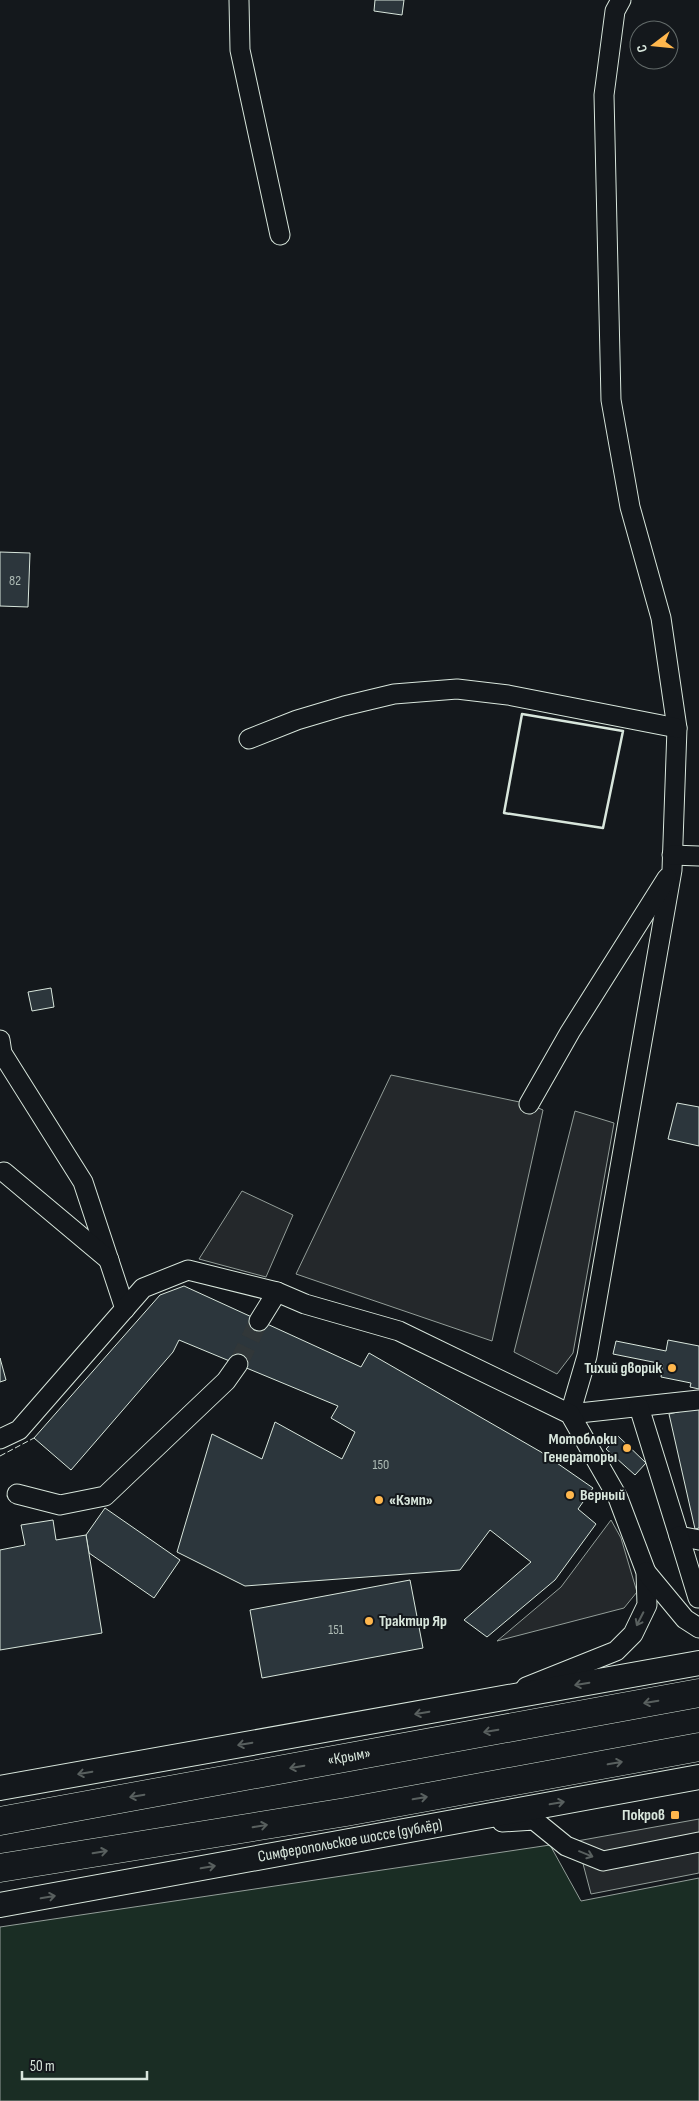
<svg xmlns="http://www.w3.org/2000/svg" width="699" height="2101" viewBox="0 0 699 2101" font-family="'Sofia Sans Condensed',sans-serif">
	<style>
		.green { fill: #1a2d24; stroke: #939e99 }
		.parking { fill: #24282b; stroke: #939e99 }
		.building { fill: #2c363c; stroke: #d8e6dc }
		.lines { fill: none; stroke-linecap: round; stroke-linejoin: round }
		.minor-tunnel { stroke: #313739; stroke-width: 19; stroke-dasharray: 19 9; stroke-linecap: butt }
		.minor-casing { stroke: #d8e6dc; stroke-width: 21 }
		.major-casing { stroke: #d8e6dc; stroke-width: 26 }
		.highway-casing { stroke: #d8e6dc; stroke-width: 29 }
		.minor { stroke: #14181c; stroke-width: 19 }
		.major { stroke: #14181c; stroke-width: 24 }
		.highway { stroke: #14181c; stroke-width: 28 }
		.fence { stroke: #d8e6dc; stroke-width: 1; stroke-dasharray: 6 2.5; stroke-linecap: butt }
		.wall { stroke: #d8e6dc; stroke-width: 2.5 }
		.oneway { stroke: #59605f }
		.poi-dot { fill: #ffb74d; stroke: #14181c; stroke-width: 2 }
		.labels { text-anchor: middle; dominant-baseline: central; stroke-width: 4; stroke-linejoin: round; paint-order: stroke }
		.number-label { font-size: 14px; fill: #adbab4 }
		.poi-label { font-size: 16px; font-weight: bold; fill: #d8e6dc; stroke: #14181c; text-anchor: end }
		.street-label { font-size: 16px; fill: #d8e6dc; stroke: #14181c }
	</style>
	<rect width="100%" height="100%" fill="#14181c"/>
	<polygon class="green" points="550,1845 581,1901 699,1878 699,2101 0,2101 0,1927"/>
	<g class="parking">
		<polygon points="391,1075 529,1104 543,1110 492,1341 296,1274"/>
		<polygon points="575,1111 614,1123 573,1353 557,1374 514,1352"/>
		<polygon points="242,1191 293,1215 266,1277 199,1259"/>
		<polygon points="611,1520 621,1538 637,1592 624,1608 497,1641 561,1587"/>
		<polygon points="699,1819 699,1873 591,1894 577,1841"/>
	</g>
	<g class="building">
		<polygon points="375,0 404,0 402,15 374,11"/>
		<polygon points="0,552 30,553 28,607 0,606"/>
		<polygon points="51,988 54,1007 32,1011 28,992"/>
		<polygon points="677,1103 699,1107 699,1146 668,1139"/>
		<polygon points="184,1286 361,1367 369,1353 541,1452 593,1488 578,1509 596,1524 555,1580 487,1637 464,1620 531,1562 490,1530 460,1570 245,1586 177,1552 212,1434 262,1459 275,1422 342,1459 355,1432 331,1418 338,1406 179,1340 173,1352 71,1470 34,1438 160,1295"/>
		<polygon points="668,1340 699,1346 699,1389 690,1387 691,1383 661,1377 663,1364 613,1354 616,1341 666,1351"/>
		<polygon points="0,1358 6,1380 0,1382"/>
		<polygon points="699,1407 699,1528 695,1529 669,1414"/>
		<polygon points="618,1436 646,1463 635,1475 606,1449"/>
		<polygon points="105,1508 180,1560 154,1598 89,1553 86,1535"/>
		<polygon points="53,1520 56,1540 86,1535 102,1633 0,1650 0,1550 25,1545 21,1525"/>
		<polygon points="410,1580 423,1648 262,1678 250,1610"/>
	</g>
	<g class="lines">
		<polyline class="minor-tunnel" points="238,1364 259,1321"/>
		<g class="minor-casing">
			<g id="minor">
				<polyline points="239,0 240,50 280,235"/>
				<polyline points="621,0 615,11 604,95 611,400 630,507 661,618 677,728 672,870 587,1356 570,1414 699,1400"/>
				<polyline points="249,739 297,720 344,706 394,694 457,689 508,695 677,728"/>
				<polyline points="672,855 699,856"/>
				<polyline points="0,1040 2,1053 83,1182 125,1309"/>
				<polyline points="529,1104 570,1032 667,878"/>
				<polyline points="4,1172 109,1260"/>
				<polyline points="259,1321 277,1292"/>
				<polyline points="639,1407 679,1536 699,1540"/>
				<polyline points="0,1439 19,1430 143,1288 188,1270 277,1292 305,1304 399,1331 570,1414 618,1498 646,1572 647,1605 633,1634 616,1651 526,1687"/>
				<polyline points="17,1494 60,1505 105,1496 226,1381 238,1364"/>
				<polyline points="679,1536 698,1598"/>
				<polyline points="646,1572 685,1619 699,1628"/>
				<polyline points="502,1822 534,1820 566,1846 603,1861 699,1842"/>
			</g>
		</g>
		<g class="major-casing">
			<g id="major">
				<polyline points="0,1788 699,1663"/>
				<polyline points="0,1905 699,1777"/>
			</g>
		</g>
		<g class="highway-casing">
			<g id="highway">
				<polyline points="0,1821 699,1693"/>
				<polyline points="0,1868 346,1812 699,1747"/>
			</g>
		</g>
		<use href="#minor" class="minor"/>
		<use href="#major" class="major"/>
		<use href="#highway" class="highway"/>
		<polyline class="fence" points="0,1456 34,1438"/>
		<polygon class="wall" points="522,714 623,731 603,828 504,813"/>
	</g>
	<defs><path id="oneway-shaft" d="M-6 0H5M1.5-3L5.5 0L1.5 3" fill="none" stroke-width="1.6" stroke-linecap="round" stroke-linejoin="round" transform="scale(1.25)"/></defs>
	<g class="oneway">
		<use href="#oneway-shaft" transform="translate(640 1619) rotate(117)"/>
		<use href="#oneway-shaft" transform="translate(582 1684) rotate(170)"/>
		<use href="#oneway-shaft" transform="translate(651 1702) rotate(170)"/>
		<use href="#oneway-shaft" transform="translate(422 1713) rotate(170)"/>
		<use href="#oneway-shaft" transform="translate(491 1731) rotate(170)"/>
		<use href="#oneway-shaft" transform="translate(245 1744) rotate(170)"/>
		<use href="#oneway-shaft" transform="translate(615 1763) rotate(-10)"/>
		<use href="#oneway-shaft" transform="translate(297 1767) rotate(170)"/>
		<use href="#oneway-shaft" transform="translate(85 1773) rotate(170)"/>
		<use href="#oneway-shaft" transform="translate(137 1796) rotate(170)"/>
		<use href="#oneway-shaft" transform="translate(420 1798) rotate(-10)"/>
		<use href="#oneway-shaft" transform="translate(557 1803) rotate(-10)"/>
		<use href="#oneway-shaft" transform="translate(260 1826) rotate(-9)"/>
		<use href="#oneway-shaft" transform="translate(100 1852) rotate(-9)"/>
		<use href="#oneway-shaft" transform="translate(586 1854) rotate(22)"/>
		<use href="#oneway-shaft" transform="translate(208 1867) rotate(-10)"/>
		<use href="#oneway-shaft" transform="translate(48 1897) rotate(-10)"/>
	</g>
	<g class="poi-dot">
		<circle cx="672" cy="1368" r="5"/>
		<circle cx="627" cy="1448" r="5"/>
		<circle cx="570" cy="1495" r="5"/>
		<circle cx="379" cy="1500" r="5"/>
		<circle cx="369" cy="1621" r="5"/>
		<rect x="670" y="1810" width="10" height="10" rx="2.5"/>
	</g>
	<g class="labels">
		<g class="number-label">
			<text x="15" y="580">82</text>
			<text x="381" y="1464">150</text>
			<text x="336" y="1629">151</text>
		</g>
		<g class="poi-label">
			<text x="662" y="1368">Тихий дворик</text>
			<text x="617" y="1439">Мотоблоки<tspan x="617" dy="18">Генераторы</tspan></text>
			<text x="580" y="1495" text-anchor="start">Верный</text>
			<text x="389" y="1500" text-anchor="start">«Кэмп»</text>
			<text x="379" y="1621" text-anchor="start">Трактир Яр</text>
			<text x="665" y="1815">Покров</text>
		</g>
		<g class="street-label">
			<text transform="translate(349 1757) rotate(-10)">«Крым»</text>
			<text transform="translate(350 1841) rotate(-10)">Симферопольское шоссе (дублёр)</text>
		</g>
	</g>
	<g transform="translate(654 45) rotate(254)"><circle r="24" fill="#14181c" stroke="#626a69"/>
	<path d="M0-4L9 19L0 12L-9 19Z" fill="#ffb74d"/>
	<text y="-8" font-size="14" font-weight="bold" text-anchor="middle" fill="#d8e6dc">С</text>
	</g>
	<path d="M22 2071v8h125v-8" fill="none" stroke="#d8e6dc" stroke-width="2.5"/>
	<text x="30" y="2071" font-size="15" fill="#d8e6dc" stroke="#14181c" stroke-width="4" paint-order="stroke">50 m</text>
</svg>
